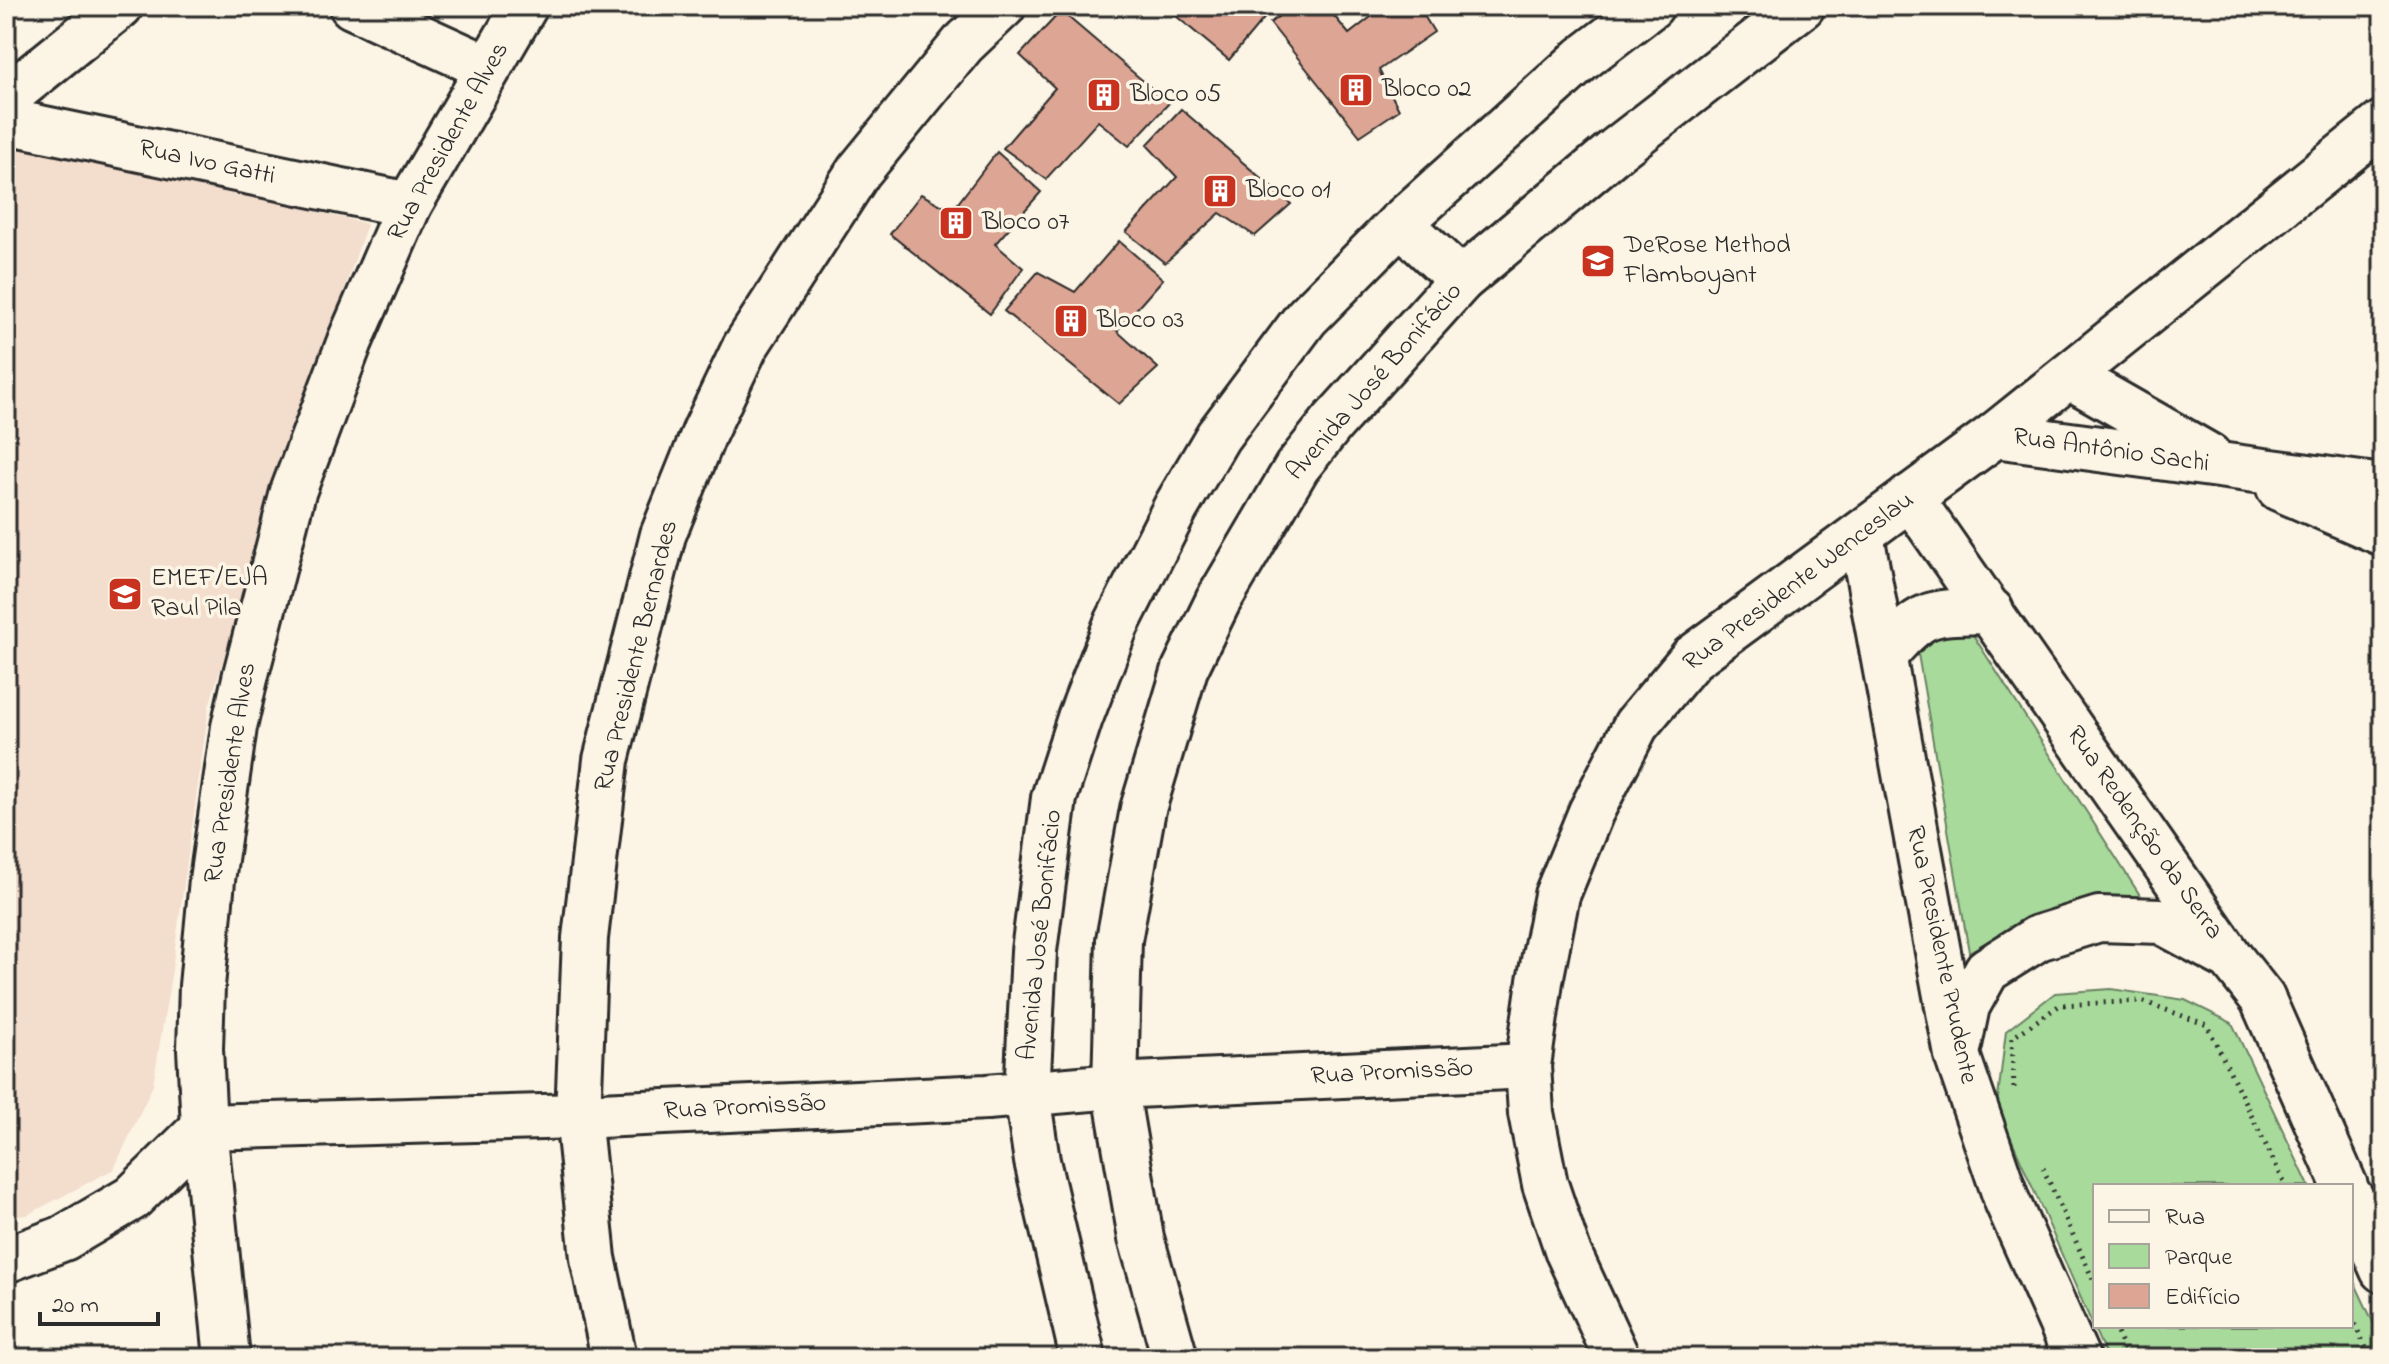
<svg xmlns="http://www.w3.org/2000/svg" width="2389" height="1364" viewBox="0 0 2389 1364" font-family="'Indie Flower',sans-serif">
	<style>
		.built { fill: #f3ddcd }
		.green { fill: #a8da9c; stroke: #6a8264; stroke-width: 2 }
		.building { fill: #dda594; stroke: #2b2b2b; stroke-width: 2 }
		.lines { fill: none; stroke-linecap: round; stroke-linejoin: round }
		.minor-casing { stroke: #2b2b2b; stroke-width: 50 }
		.major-casing { stroke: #2b2b2b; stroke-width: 50 }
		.path { stroke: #2b2b2b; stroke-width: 5; stroke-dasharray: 2 6; stroke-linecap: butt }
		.minor { stroke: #fcf5e5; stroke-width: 44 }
		.major { stroke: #fcf5e5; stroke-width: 44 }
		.labels { text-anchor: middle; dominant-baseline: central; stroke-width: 7; stroke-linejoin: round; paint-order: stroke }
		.poi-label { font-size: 26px; fill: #2b2b2b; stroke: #fcf5e5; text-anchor: start }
		.street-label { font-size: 26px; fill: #2b2b2b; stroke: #fcf5e5 }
	</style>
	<rect width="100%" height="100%" fill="#fcf5e5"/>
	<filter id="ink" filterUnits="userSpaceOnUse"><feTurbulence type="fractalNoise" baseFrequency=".0125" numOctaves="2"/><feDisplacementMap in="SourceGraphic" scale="16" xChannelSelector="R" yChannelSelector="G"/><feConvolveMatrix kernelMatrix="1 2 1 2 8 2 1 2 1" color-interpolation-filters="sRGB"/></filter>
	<g filter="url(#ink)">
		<polygon class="built" points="6,134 367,224 278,482 209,706 172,970 153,1085 114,1169 27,1215 6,1217"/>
		<g class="green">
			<polygon points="1966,624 2143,900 2049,911 1969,952 1917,648"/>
			<polygon points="2111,989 2185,1000 2232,1023 2309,1186 2095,1186 2095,1326 2351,1326 2351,1275 2383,1343 2383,1358 2107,1358 1997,1106 2006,1031 2055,993"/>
		</g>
		<g class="building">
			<polygon points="1164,6 1256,6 1266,16 1229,60"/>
			<polygon points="1292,6 1326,6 1349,34 1385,6 1418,6 1434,32 1379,70 1399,110 1360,136 1270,23"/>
			<polygon points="1061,11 1169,103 1129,146 1098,121 1046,179 1003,148 1055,88 1020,55"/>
			<polygon points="1181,109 1291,204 1255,236 1220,213 1165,263 1126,232 1177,177 1147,145"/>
			<polygon points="997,152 1041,192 995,244 1023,268 990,314 890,234 921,194 952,211"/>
			<polygon points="1119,241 1163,279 1117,331 1158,368 1119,404 1004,311 1038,272 1075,292"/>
		</g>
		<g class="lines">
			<g class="minor-casing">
				<g id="minor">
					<polyline points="352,6 488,68"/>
					<polyline points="6,98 120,6"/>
					<polyline points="6,121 409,205"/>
					<polyline points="1400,223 1461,280"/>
					<polyline points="2069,376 2209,456"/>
					<polyline points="1995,435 2383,487"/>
					<polyline points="2279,488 2383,533"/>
					<polyline points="1910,497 2232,960 2262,998 2345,1186"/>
					<polyline points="1861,535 1957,1055 2007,1201 2077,1358"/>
					<path d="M1884,656C1923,609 1931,612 1991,611"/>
					<polyline points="1959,1045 1967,1006 1987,970 2038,938 2099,919 2161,921 2224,955"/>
					<polyline points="2351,1198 2383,1270"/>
					<polyline points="6,1260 64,1238 132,1198 204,1127 578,1116 987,1097 1115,1086 1528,1066"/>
					<polyline points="227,1358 204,1127 200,1049 202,986 212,880 234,727 246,674 293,492 350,341 409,205 525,6"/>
					<polyline points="614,1358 593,1258 578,1116 585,938 606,760 663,535 705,431 745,347 859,171 963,44 1003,6"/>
					<polyline points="1617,1358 1568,1252 1545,1184 1531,1113 1528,1066 1540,981 1557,895 1591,812 1636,725 1692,658 1995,435 2383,123"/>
				</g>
			</g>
			<g class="major-casing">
				<g id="major">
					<polyline points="1083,1358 1037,1161 1027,1095 1034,951 1054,798 1080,718 1116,625 1176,507 1218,436 1306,318 1400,223 1583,58 1651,6"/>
					<polyline points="1175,1358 1141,1238 1115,1086 1119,940 1143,809 1185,669 1218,601 1297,467 1333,422 1461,280 1616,150 1802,6"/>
				</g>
			</g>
			<g class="path">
				<polyline points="2014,1088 2012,1038 2060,1005 2142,1001 2207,1025 2286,1186"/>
				<polyline points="2043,1168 2095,1284"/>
				<polyline points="2351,1317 2371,1358"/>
				<polyline points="2114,1326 2128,1358"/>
			</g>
			<use href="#minor" class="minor"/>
			<use href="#major" class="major"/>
		</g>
	</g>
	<defs>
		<g id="building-square" transform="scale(1.8)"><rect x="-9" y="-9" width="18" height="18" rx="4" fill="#c8321e" stroke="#fcf5e5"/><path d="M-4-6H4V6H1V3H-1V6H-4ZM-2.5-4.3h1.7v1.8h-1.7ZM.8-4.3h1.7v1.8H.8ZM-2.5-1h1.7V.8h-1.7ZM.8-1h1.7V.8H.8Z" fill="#fff"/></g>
		<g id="university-square" transform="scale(1.8)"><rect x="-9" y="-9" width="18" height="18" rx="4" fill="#c8321e" stroke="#fcf5e5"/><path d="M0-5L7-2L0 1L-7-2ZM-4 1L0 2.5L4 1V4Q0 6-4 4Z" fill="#fff"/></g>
		<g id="school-square" transform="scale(1.8)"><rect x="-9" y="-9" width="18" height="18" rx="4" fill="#c8321e" stroke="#fcf5e5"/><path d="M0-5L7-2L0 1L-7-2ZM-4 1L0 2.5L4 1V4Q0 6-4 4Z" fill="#fff"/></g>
	</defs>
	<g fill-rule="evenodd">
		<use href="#building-square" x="1356" y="90"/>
		<use href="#building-square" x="1104" y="95"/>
		<use href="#building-square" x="1220" y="191"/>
		<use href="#building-square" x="956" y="223"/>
		<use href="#university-square" x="1598" y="261"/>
		<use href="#building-square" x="1071" y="321"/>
		<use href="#school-square" x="125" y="594"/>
	</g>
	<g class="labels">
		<g class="poi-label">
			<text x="1382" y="90">Bloco 02</text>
			<text x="1130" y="95">Bloco 05</text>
			<text x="1246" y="191">Bloco 01</text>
			<text x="982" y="223">Bloco 07</text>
			<text x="1624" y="246">DeRose Method<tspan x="1624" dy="30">Flamboyant</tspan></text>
			<text x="1097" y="321">Bloco 03</text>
			<text x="151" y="579">EMEF/EJA<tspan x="151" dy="30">Raul Pila</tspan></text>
		</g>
		<g class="street-label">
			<text transform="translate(449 142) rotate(-61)">Rua Presidente Alves</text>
			<text transform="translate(207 163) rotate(12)">Rua Ivo Gatti</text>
			<text transform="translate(1375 382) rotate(-49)">Avenida José Bonifácio</text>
			<text transform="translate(2111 451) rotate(8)">Rua Antônio Sachi</text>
			<text transform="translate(1799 582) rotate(-37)">Rua Presidente Wenceslau</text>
			<text transform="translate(637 656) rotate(-76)">Rua Presidente Bernardes</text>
			<text transform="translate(231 773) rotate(-81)">Rua Presidente Alves</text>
			<text transform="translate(2144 833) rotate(55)">Rua Redenção da Serra</text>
			<text transform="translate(1041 935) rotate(-84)">Avenida José Bonifácio</text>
			<text transform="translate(1941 955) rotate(78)">Rua Presidente Prudente</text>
			<text transform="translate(1392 1073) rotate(-3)">Rua Promissão</text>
			<text transform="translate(745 1108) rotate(-3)">Rua Promissão</text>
		</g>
	</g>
	<rect width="2389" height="1364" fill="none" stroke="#fcf5e5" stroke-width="32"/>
	<rect x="16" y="16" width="2357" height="1332" fill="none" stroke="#2b2b2b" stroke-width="3" filter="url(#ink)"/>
	<rect x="2093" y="1184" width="260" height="144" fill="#fcf5e5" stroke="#a8a49b" stroke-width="2"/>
	<rect x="2109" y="1210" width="40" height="12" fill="#fcf5e5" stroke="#a8a49b" stroke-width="2"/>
	<text x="2165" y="1224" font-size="24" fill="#2b2b2b">Rua</text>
	<rect x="2109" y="1244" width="40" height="24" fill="#a8da9c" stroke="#a8a49b" stroke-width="2"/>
	<text x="2165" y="1264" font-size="24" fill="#2b2b2b">Parque</text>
	<rect x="2109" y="1284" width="40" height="24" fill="#dda594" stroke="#a8a49b" stroke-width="2"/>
	<text x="2165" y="1304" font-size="24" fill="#2b2b2b">Edifício</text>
	<path d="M40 1312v12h118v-12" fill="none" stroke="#2b2b2b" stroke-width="4"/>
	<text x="52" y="1312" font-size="24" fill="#2b2b2b" stroke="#fcf5e5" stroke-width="6" paint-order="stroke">20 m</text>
</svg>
